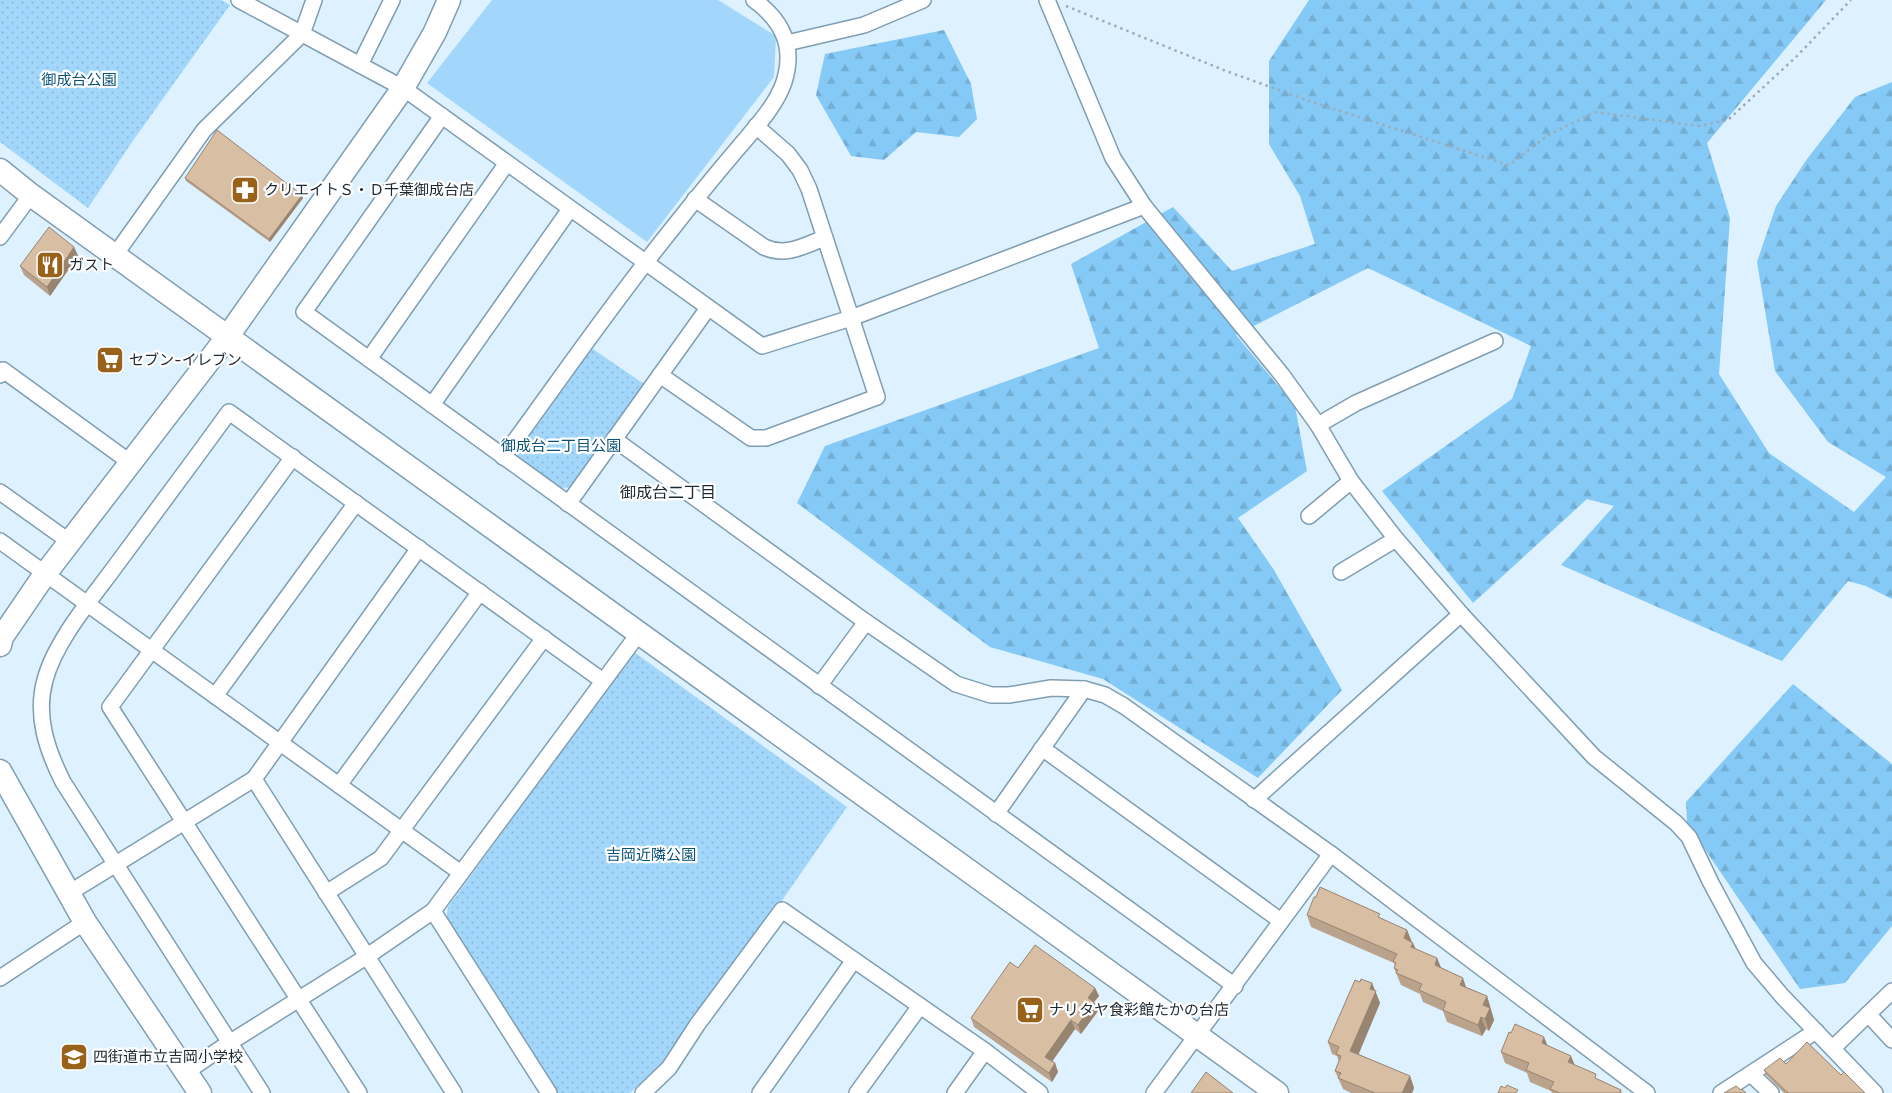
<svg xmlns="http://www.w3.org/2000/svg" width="1892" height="1093" viewBox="0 0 1892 1093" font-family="'Work Sans','Noto Sans JP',sans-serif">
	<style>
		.green { fill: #a2d7fb }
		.forest { fill: url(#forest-firs) }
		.park { fill: url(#park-dots) }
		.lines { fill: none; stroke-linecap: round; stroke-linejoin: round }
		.street-casing { stroke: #7f9eb3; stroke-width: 18 }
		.secondary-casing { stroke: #7f9eb3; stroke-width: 25 }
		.path { stroke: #9bacb8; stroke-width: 2.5; stroke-dasharray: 2.5 4; stroke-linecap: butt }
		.street { stroke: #fff; stroke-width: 15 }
		.secondary { stroke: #fff; stroke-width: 22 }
		.wall { fill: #baa38c }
		.shaded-wall { fill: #978572 }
		.building { fill: #d8bea3; stroke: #978572 }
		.labels { text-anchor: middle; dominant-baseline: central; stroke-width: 4.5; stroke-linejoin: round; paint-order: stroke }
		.park-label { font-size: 15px; fill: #0b5277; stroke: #fff }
		.poi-label { font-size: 15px; fill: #1d2932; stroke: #fff; text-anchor: start }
		.neighbourhood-label { font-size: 16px; fill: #1d2932; stroke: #fff }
	</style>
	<defs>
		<pattern id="forest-firs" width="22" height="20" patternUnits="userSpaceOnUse" patternTransform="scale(1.25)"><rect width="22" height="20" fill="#85c9f6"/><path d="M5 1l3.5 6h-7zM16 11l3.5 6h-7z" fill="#72add3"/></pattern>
		<pattern id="park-dots" width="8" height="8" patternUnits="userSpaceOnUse" patternTransform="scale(1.25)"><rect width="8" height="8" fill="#a2d7fb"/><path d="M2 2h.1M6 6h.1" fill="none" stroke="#8bb9d8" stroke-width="1.8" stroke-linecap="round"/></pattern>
	</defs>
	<rect width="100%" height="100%" fill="#ddf1ff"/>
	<polygon class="green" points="492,0 718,0 776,36 774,77 647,242 427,83"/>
	<g class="forest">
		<polygon points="1309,0 1826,0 1707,143 1730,218 1719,374 1769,453 1854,512 1886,477 1828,442 1775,371 1757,262 1776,206 1807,159 1855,97 1892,82 1892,599 1866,586 1848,581 1782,661 1561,565 1614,506 1587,499 1473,603 1382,491 1512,399 1531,346 1368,268 1236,335 1295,406 1307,471 1238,518 1274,570 1342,690 1258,778 1103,679 990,647 797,503 825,446 1099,348 1071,264 1173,207 1232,271 1315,244 1300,196 1269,144 1269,61"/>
		<polygon points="944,30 971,84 977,119 959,137 916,132 884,160 851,156 816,95 825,54"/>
		<polygon points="1793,684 1892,764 1892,926 1845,983 1800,989 1687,823 1686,802"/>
	</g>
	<g class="park">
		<polygon points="0,0 221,0 230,5 132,142 88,208 0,142"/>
		<polygon points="590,347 644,384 573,487 559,488 518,459 516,450"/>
		<polygon points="634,652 847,807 783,899 662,1063 630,1093 558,1093 446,920 448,907"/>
	</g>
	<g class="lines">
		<g class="street-casing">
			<g id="street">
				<polyline points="239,0 403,88 762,346 851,318 1144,206"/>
				<polyline points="1047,0 1113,158 1144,206 1282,375 1318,425 1351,481 1396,539 1461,614 1594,757 1676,823 1689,837 1711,883 1754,963 1782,996 1875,1093"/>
				<polyline points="787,43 864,25 923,0"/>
				<polyline points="360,65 392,0"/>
				<polyline points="442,116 304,312 1235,986"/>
				<path d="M695,199L764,247C785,257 804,246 824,238"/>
				<polyline points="0,237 31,195"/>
				<polyline points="115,255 204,130 302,34 314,0"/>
				<polyline points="369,359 507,163"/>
				<polyline points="0,375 3,370 131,463"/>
				<polyline points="660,375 751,438 766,438 877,397 809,189 800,170 788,154 756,126"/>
				<polyline points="432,405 570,209"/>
				<polyline points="1318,425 1356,403 1495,341"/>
				<polyline points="614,439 866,622 956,684 991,695 1009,695 1051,688 1084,689 1105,695 1124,706 1331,854 1647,1093"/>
				<polyline points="293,457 110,707 359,1093"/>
				<path d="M503,457C559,381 613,302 672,229C694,201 716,174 739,147C755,128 776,106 784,82C795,47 783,21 754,0"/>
				<polyline points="0,492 70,542"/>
				<polyline points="568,504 708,308"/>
				<polyline points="1309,516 1351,481"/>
				<polyline points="0,541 461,873"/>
				<polyline points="1341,572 1396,539"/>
				<polyline points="819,686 866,622"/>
				<polyline points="215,696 356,503"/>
				<polyline points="1042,748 1281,921"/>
				<polyline points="254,779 454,1093"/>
				<polyline points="339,785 480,592"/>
				<polyline points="1254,800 1461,614"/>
				<polyline points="996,814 1084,689"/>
				<polyline points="69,893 254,779 419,548"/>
				<polyline points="326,893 381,858 544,638"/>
				<polyline points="433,911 549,1093"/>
				<polyline points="0,978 85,922"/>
				<polyline points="1868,1014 1892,1040"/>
				<polyline points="1833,1048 1892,991"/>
				<polyline points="186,1072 229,1043 366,957 433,911 639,633"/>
				<polyline points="1752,1075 1771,1093"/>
				<path d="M262,1093L63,782C47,750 35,716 45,680C55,641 93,597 117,564C154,514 192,463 229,412L603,681"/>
				<polyline points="643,1093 669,1068 697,1025 782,910 985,1051 1040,1093"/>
				<polyline points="760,1093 854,960"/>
				<polyline points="857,1093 920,1006"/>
				<polyline points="955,1093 985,1051"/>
				<polyline points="1154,1093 1331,854"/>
				<polyline points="1721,1093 1816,1031"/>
			</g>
		</g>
		<g class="secondary-casing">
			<g id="secondary">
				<polyline points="0,170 31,195 1277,1093"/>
				<polyline points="0,645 2,637 45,574 228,336 403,88 435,32 449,0"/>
				<polyline points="0,771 85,922 200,1093"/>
			</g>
		</g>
		<polyline class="path" points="1066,6 1226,71 1318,104 1509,165 1550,134 1595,112 1699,126 1728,120 1797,56 1851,0"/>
		<use href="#street" class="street"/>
		<use href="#secondary" class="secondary"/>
	</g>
	<g class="wall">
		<polygon points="185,178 303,198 270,242 186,181"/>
		<polygon points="74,247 78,256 50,296 24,275 20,266"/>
		<polygon points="1307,915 1382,918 1412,942 1415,949 1437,958 1441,968 1466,987 1487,996 1494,1020 1489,1031 1486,1029 1482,1036 1447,1022 1443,1011 1423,1002 1420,994 1401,985 1394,968 1395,966 1394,963 1311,927"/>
		<polygon points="1018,968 1095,988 1099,996 1094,1002 1098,1011 1081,1034 1075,1029 1052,1061 1055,1063 1058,1072 1052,1082 974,1027 971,1018"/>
		<polygon points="1360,982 1372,983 1380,1003 1358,1054 1410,1076 1414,1088 1412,1093 1351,1093 1343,1089 1335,1071 1339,1062 1337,1056 1332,1054 1328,1042"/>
		<polygon points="1548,1046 1574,1065 1598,1080 1621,1090 1622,1093 1552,1093 1551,1091 1530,1082 1527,1073 1505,1063 1501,1052"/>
		<polygon points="1786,1064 1841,1075 1865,1093 1784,1093 1766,1075 1764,1070"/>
	</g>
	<g class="shaded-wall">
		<polygon points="302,195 303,198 270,242 269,239"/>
		<polygon points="74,247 78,256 50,296 47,287"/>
		<polygon points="1407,930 1412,942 1404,938"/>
		<polygon points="1413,943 1418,954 1411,947"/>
		<polygon points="1437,958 1442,970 1435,965"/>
		<polygon points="1463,978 1467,990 1460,985"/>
		<polygon points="1372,983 1380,1003 1355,1063 1350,1051"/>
		<polygon points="1095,988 1099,996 1094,1002 1098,1011 1081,1034 1078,1025 1088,998"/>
		<polygon points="1487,996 1494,1020 1489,1031 1485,1019 1483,1005"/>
		<polygon points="1481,1017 1486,1029 1482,1036 1478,1025"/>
		<polygon points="1071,1020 1075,1029 1049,1066 1045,1057"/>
		<polygon points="1544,1037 1549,1049 1542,1043"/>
		<polygon points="1571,1056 1576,1068 1568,1062"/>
		<polygon points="1055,1063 1058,1072 1052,1082 1049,1073"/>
		<polygon points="1410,1076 1414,1088 1412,1093 1402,1093"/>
	</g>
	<g class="building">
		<polygon points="217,130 302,195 269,239 185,178"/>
		<polygon points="49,227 74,247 47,287 20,266"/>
		<polygon points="1320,887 1380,914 1378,917 1407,930 1404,938 1413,943 1411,947 1437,958 1435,965 1463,978 1460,985 1487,996 1483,1005 1490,1008 1485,1019 1481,1017 1478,1025 1443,1010 1446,1002 1419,990 1422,984 1396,973 1398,970 1394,968 1396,963 1393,961 1397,954 1307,915 1314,897 1316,897"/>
		<polygon points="1035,945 1095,988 1088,998 1094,1002 1078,1025 1071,1020 1045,1057 1055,1063 1049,1073 971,1018 1010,962 1018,968"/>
		<polygon points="1361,979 1372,983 1370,989 1376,991 1350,1051 1410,1076 1402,1093 1375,1093 1338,1078 1341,1073 1335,1071 1341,1056 1336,1054 1339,1047 1328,1042 1355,980 1360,982"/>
		<polygon points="1515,1024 1544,1037 1542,1043 1571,1056 1568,1062 1596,1074 1595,1078 1621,1090 1619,1093 1560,1093 1550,1089 1554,1082 1526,1070 1529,1063 1501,1052 1509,1032 1511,1033"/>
		<polygon points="1807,1042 1841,1075 1844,1072 1865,1093 1788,1093 1764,1070 1780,1058 1786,1064"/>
		<polygon points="1206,1072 1233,1093 1191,1093"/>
		<polygon points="1507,1085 1518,1090 1516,1093 1498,1093 1501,1086 1505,1088"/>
		<polygon points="1736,1086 1741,1090 1742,1089 1746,1093 1724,1093"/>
	</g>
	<defs>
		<g id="pharmacy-square" transform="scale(1.4375)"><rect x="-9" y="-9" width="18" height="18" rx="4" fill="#98621b" stroke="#fff"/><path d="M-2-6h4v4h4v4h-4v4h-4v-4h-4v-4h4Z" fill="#fff"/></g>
		<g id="restaurant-square" transform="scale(1.4375)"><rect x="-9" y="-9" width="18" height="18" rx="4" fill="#98621b" stroke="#fff"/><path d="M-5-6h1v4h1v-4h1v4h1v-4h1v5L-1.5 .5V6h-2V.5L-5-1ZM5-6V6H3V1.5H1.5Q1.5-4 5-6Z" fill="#fff"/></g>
		<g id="supermarket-square" transform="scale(1.4375)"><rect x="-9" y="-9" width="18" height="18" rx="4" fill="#98621b" stroke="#fff"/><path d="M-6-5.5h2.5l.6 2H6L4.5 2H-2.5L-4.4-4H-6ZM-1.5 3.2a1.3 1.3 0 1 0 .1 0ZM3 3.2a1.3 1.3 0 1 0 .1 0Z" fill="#fff"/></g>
		<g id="school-square" transform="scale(1.4375)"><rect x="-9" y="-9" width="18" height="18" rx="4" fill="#98621b" stroke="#fff"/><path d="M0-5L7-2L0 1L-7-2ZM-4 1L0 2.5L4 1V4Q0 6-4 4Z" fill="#fff"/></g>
	</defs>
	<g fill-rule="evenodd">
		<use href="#pharmacy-square" x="245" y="190"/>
		<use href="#restaurant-square" x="50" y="265"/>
		<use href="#supermarket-square" x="110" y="360"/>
		<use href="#supermarket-square" x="1030" y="1010"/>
		<use href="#school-square" x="74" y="1057"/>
	</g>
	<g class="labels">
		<g class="park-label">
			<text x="79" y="80">御成台公園</text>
			<text x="561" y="446">御成台二丁目公園</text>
			<text x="651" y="855">吉岡近隣公園</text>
		</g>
		<g class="poi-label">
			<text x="264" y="190">クリエイトＳ・Ｄ千葉御成台店</text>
			<text x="69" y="265">ガスト</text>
			<text x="129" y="360">セブン-イレブン</text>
			<text x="1049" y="1010">ナリタヤ食彩館たかの台店</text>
			<text x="93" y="1057">四街道市立吉岡小学校</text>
		</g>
		<g class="neighbourhood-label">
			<text x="668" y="492">御成台二丁目</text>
		</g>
	</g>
</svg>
